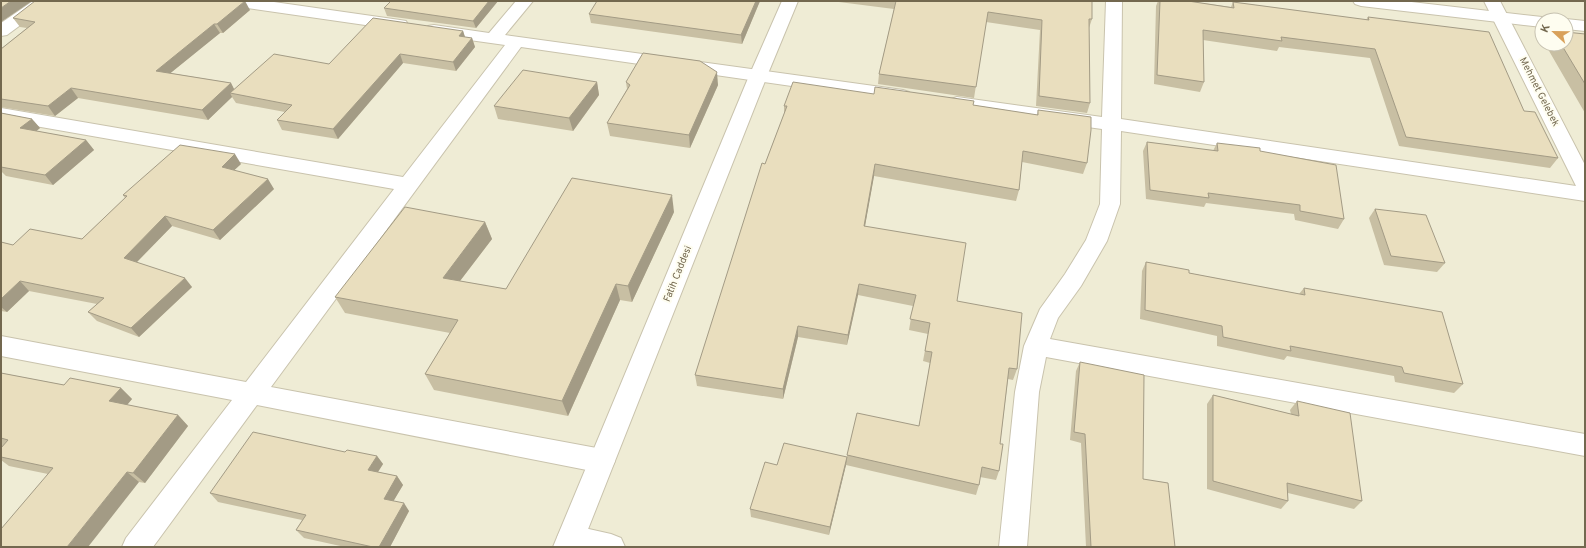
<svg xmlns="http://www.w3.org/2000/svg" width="1586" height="548" viewBox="0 0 1586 548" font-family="Overpass,sans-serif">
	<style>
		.residential { fill: #efecd5; fill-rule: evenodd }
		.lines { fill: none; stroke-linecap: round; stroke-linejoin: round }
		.minor-casing { stroke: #c9c3ad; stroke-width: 2 }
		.tertiary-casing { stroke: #c9c3ad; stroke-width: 2 }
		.minor { fill: #fff; fill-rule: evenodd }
		.tertiary { fill: #fff; fill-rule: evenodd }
		.wall { fill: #c8bfa3 }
		.shaded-wall { fill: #a39b85 }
		.building { fill: #e9debe; stroke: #a39b85 }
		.labels { text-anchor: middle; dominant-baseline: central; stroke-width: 4; stroke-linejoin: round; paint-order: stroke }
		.street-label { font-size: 10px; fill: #73684f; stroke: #fefdf0 }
	</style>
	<rect width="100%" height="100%" fill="#fbfae9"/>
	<path class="residential" d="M1,1H1585V547H1ZM1542,20H1566V44H1542Z"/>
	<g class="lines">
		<g class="minor-casing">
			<g id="minor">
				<polygon points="33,1 51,1 49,4 7,35 1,36 1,23"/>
				<polygon points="225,1 267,1 400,20 406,21 408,25 406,29 400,30 233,6 227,4"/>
				<polygon points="516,1 533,1 505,35 903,90 909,92 912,96 909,100 903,102 521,47 271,387 602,449 611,453 615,461 611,469 602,473 257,405 153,547 122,547 126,538 232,400 1,356 1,336 246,382 394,189 1,120 1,108 403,177 505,45 434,35 428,34 426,30 428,26 434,25 489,33"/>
				<polygon points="1106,1 1122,1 1121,119 1576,186 1484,1 1500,1 1585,165 1585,201 1121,131 1120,204 1107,241 1081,286 1058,318 1050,339 1585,434 1585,456 1046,357 1039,392 1027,547 999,547 1015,392 1024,346 1040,309 1065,274 1086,240 1100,204 1102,129 957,109 951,107 948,103 951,99 957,97 1102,117"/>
				<polygon points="571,525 611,534 621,538 625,547 561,547 557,538 561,529"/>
			</g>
		</g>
		<g class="tertiary-casing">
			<g id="tertiary">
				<polygon points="782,1 798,1 767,76 581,547 553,547 749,76"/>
				<polygon points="1353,1 1403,1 1542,17 1549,20 1542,20 1542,27 1361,6 1355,4"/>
				<polygon points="1566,19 1585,21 1585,31 1566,29 1566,20 1562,20"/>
			</g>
		</g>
		<use href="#minor" class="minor"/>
		<use href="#tertiary" class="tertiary"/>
	</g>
	<g class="wall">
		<polygon points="391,1 498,1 476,28 387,16 384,8"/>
		<polygon points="760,1 742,44 591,23 589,14"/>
		<polygon points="831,1 1092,1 1092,19 1089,28 1090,103 1087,113 1036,106 1040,30 986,22 974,98 878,84 879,74 894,9"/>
		<polygon points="1158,1 1188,1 1231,7 1233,2 1366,20 1368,17 1524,111 1558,158 1550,168 1399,146 1370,58 1279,47 1277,51 1203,40 1204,82 1200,92 1154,84 1156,6"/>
		<polygon points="250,10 223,33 220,33 170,73 231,83 234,89 329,64 463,31 465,37 472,38 475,47 456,71 403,63 338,139 282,130 277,120 285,112 236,103 232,97 208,120 78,98 55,116 1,107 1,49 27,28 20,27 13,18"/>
		<polygon points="1585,34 1585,113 1545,44 1566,44"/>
		<polygon points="597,82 599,95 573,131 498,119 494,106"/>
		<polygon points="626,82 718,85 690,148 610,136 607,123 627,89"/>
		<polygon points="874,94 973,105 1037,115 1038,110 1087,163 1083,174 1022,162 1019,190 1016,201 874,176 865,226 957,301 1017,369 1013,380 1008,379 1000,444 999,471 996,480 980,477 979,485 976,495 846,465 829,535 751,517 750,509 777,465 847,457 847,455 919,426 930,363 923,361 928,334 909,330 913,306 858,295 847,345 798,337 783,399 697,386 695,375 765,164 784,114 784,106"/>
		<polygon points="1,113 32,119 40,128 36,131 86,140 94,150 53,185 6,176 1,171"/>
		<polygon points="1147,142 1213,151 1217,143 1260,151 1344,219 1338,229 1295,220 1294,214 1206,203 1204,207 1146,199 1143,151"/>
		<polygon points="241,164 234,170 274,189 220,240 172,226 137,262 192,287 139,337 97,321 88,312 97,304 29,291 7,312 1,311 1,242 13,245 82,239 125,198 123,195"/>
		<polygon points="1375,209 1445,263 1437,272 1384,265 1369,218"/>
		<polygon points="674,212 632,302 620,300 568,416 434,390 425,374 450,333 345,313 335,297 485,222 492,239 460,281 506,289"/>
		<polygon points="1146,262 1189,273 1299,294 1304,288 1463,384 1454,393 1395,382 1394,376 1287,356 1284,360 1217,346 1217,336 1140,319 1142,271"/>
		<polygon points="1080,362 1143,479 1175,547 1086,547 1081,443 1070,440 1076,371"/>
		<polygon points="1,373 64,385 121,388 132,399 127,405 178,415 188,426 145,483 139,482 48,474 9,466 1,460 1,448 2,446 1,446"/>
		<polygon points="1213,395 1291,414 1290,410 1297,401 1362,501 1354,509 1288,493 1288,501 1281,509 1207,489 1207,404"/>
		<polygon points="345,452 377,456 383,464 378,472 397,476 403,485 393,501 409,511 390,547 345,547 304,538 296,530 302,520 218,502 210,493"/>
	</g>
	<g class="shaded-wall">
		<polygon points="11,1 32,1 1,22 1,8"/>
		<polygon points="245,1 250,10 223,33 217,24"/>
		<polygon points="489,1 498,1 476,28 473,21"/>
		<polygon points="756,1 760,1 742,44 741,35"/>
		<polygon points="214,24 220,33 162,80 156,71"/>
		<polygon points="463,31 466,40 459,36"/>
		<polygon points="472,38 475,47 456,71 453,62"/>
		<polygon points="400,54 403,63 338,139 333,129"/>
		<polygon points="717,72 718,85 690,148 689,135"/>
		<polygon points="597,82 599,95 573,131 569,118"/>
		<polygon points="231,83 236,93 230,93 232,97 208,120 202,110"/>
		<polygon points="71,88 78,98 55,116 48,106"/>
		<polygon points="32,119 40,128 28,138 20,128"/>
		<polygon points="86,140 94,150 53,185 45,175"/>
		<polygon points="235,154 241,164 228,176 222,167"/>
		<polygon points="875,164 874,176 863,237 864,226"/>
		<polygon points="268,179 274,189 220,240 213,230"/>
		<polygon points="672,195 674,212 632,302 628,286"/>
		<polygon points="165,216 172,226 132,267 124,258"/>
		<polygon points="485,222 492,239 450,294 443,278"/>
		<polygon points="185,278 192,287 139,337 131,328"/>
		<polygon points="20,281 29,291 7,312 1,307 1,299"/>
		<polygon points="616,284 620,300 568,416 562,401"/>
		<polygon points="859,284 858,295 847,345 848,335"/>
		<polygon points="798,326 798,337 783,399 783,389"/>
		<polygon points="121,388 132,399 121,412 109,401"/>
		<polygon points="178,415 188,426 145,483 133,473"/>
		<polygon points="377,456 383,464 374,478 368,470"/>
		<polygon points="847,457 846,465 829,535 830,527"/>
		<polygon points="127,472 139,482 88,547 67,547"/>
		<polygon points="397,476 403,485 390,507 384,499"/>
		<polygon points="404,503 409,511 390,547 379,547"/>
	</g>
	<g class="building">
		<polygon points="1,1 11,1 1,8"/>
		<polygon points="35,1 245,1 217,24 214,24 156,71 231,83 202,110 71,88 48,106 1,99 1,49 35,22 13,18"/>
		<polygon points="391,1 489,1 473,21 384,8"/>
		<polygon points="597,1 756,1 741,35 589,14"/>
		<polygon points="896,1 1092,1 1092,19 1089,19 1090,103 1039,96 1042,20 988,12 976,87 879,74"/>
		<polygon points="1160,1 1188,1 1234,8 1233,2 1369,20 1368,17 1489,32 1524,111 1535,112 1558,158 1406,137 1375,49 1281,37 1282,41 1203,30 1204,82 1157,75"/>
		<polygon points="373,18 463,31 459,36 472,38 453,62 400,54 333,129 277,120 292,105 230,93 274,54 329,64"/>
		<polygon points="1566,32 1585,34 1585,84 1561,44 1566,44"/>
		<polygon points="643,53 700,61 717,72 689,135 607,123 630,85 626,82"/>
		<polygon points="523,70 597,82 569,118 494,106"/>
		<polygon points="793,82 874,94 875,87 974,101 973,105 1038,115 1038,110 1091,117 1091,130 1087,163 1023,151 1019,190 875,164 864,226 966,243 957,301 1022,313 1017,369 1009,368 1000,444 1003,444 999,471 982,467 979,485 847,455 857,413 919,426 932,352 925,351 930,323 910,319 916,295 859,284 848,335 798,326 783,389 695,375 762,163 765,164 787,106 784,106"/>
		<polygon points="1,113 32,119 20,128 86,140 45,175 1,167"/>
		<polygon points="1147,142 1218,151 1217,143 1260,148 1260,151 1336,165 1344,219 1300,211 1300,205 1208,193 1209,198 1150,190"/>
		<polygon points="180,145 235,154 222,167 268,179 213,230 165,216 124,258 185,278 131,328 88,312 104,298 20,281 1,299 1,242 13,245 30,229 82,239 127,196 123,195"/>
		<polygon points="572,178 672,195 628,286 616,284 562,401 425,374 458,320 335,297 405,207 485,222 443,278 506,289"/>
		<polygon points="1375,209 1426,215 1445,263 1391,256"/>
		<polygon points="1146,262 1189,270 1189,273 1305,295 1304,288 1442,312 1463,384 1404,373 1402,367 1290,346 1291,351 1223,337 1222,326 1145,310"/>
		<polygon points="1080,362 1144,375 1143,479 1168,483 1175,547 1091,547 1085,434 1074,432"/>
		<polygon points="1,373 64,385 70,378 121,388 109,401 178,415 133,473 127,472 67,547 1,547 1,529 53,468 1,457 1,448 8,440 1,438"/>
		<polygon points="1213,395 1299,416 1297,401 1350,413 1362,501 1287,483 1288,501 1213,481"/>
		<polygon points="253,432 345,452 347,450 377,456 368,470 397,476 384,499 404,503 379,547 373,547 296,530 306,515 210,493"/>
		<polygon points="784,443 847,457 830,527 750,509 765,462 777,465"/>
	</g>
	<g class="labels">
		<g class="street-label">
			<text transform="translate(1539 92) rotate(63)">Mehmet Gelebek</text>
			<text transform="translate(678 274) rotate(-68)">Fatih Caddesi</text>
		</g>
	</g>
	<rect width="1586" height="548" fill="none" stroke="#73684f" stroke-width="4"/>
	<g transform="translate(1554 32) rotate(292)"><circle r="19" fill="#fefdf0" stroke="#c6c1b0"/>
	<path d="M0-3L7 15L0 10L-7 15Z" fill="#d9a15a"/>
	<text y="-6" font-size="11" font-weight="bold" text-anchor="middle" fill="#73684f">K</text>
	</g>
</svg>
